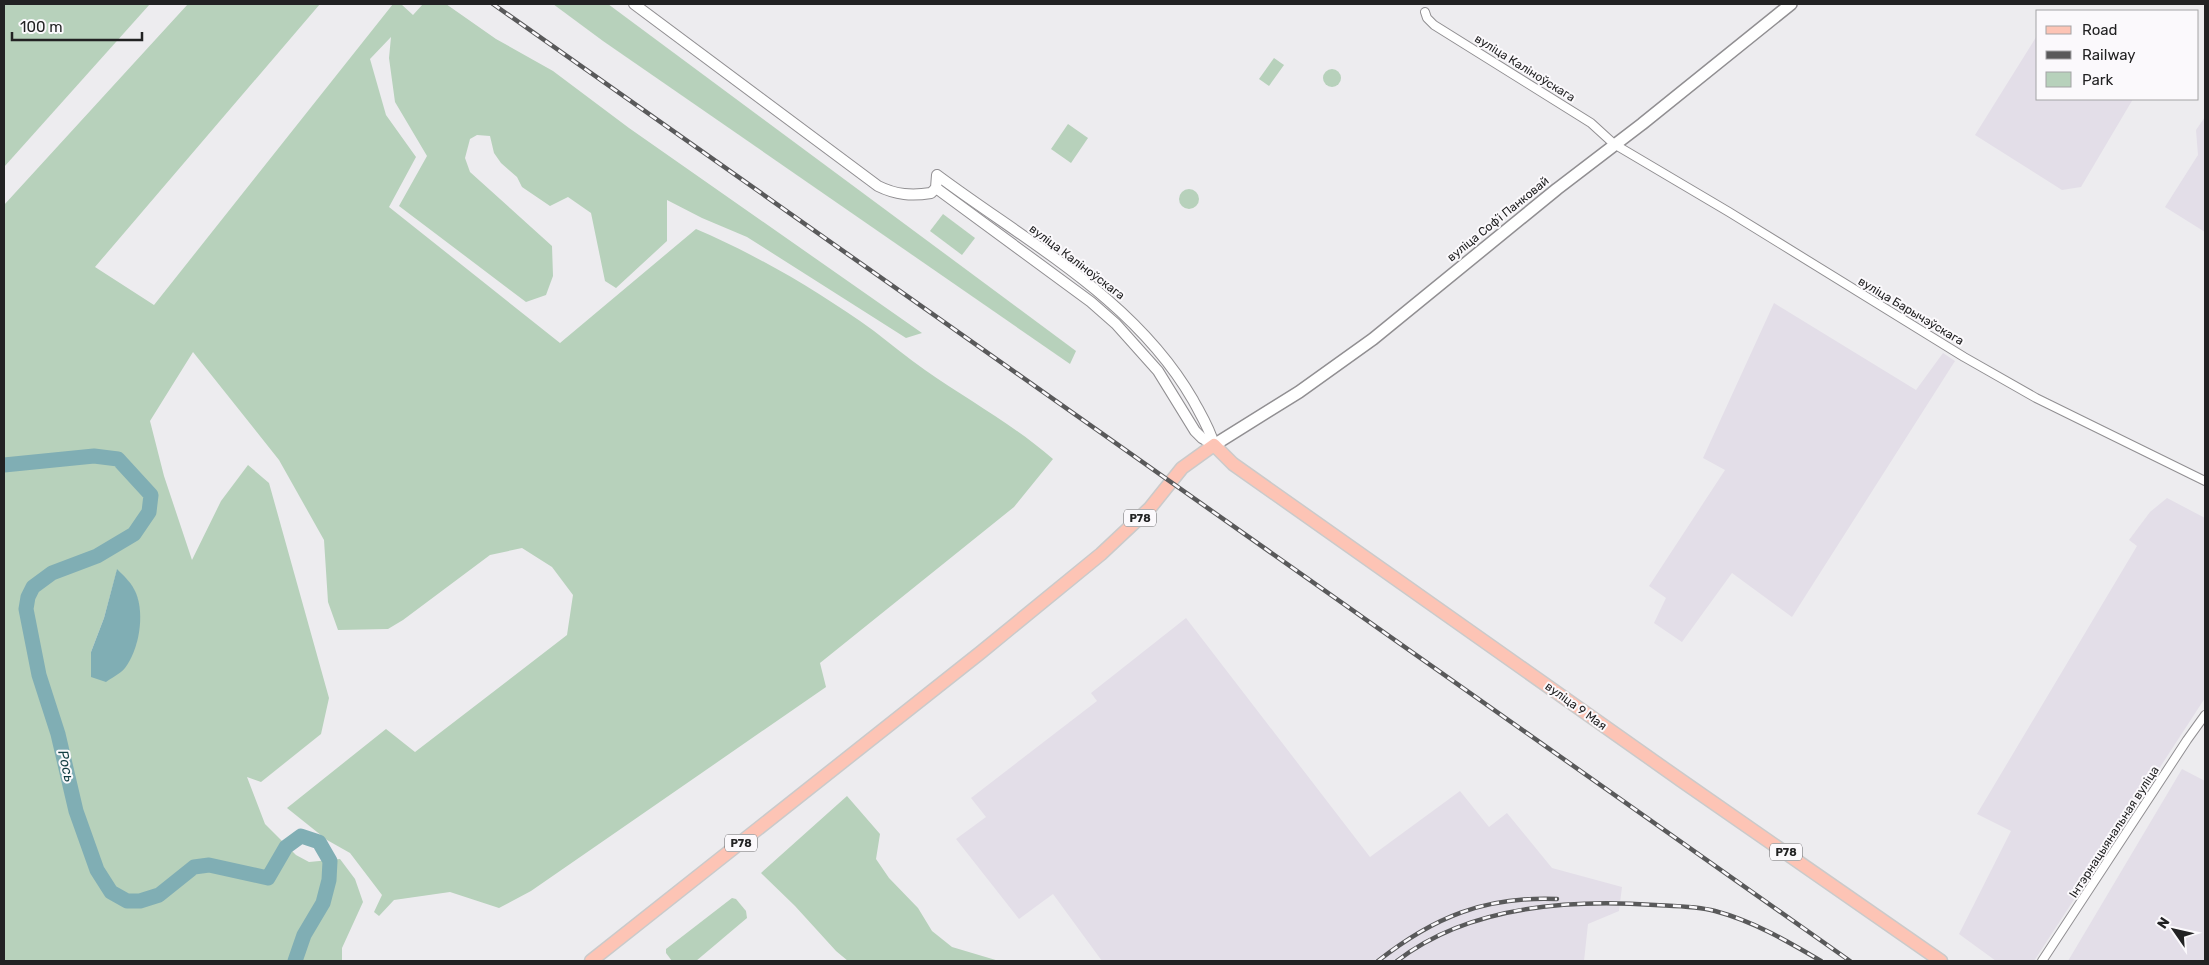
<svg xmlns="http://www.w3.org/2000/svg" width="2209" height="965" viewBox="0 0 2209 965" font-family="Rubik,sans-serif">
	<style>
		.built { fill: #e3dee8 }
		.green { fill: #b7d1bb; fill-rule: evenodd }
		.water { fill: #80aeb4 }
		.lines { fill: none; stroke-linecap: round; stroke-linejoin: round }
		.river { stroke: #80aeb4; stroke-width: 15 }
		.minor-casing { stroke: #918f92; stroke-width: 10 }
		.tertiary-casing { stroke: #918f92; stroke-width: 12 }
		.secondary-casing { stroke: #918f92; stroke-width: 14 }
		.primary-casing { stroke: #cacaca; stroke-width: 15 }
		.minor { stroke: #fff; stroke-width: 8 }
		.tertiary { stroke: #fff; stroke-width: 10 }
		.secondary { stroke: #fff; stroke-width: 11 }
		.primary { stroke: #fdc4b5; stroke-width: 12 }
		.rail-casing { stroke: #59595a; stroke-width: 4.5 }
		.rail { stroke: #fbf9fc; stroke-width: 2.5; stroke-dasharray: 8; stroke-linecap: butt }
		.labels { text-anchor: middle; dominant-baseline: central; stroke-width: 4; stroke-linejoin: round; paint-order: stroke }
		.shield { fill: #fbf9fc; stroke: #636264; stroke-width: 1 }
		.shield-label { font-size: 11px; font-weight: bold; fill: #222223 }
		.street-label { font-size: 12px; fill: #222223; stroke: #fbf9fc }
		.water-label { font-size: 14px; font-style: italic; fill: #113d42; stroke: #fbf9fc }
	</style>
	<rect width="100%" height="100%" fill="#edecef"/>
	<g class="built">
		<polygon points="2038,34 2038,99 2133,99 2081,187 2062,190 1975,135"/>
		<polygon points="2205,117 2205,232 2165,207 2198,155 2196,130"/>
		<polygon points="1774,303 1916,390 1943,353 1955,361 1792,617 1732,573 1682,642 1654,623 1666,598 1649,586 1725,470 1703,458"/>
		<polygon points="2167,498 2205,518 2205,698 2034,961 1996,961 1959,934 2011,831 1977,814 2137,546 2129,540 2150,512"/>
		<polygon points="1186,618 1370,857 1460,791 1489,827 1507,813 1552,868 1622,887 1619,911 1588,924 1584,961 1102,961 1053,894 1019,919 956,839 986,817 971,798 1097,701 1091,693"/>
		<polygon points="2182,769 2205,781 2205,961 2068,961"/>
	</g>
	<g class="green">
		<polygon points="4,4 150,4 4,167"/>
		<path d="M188,4H320L95,267L154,305L393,4H401L413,15L423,4H446L496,39L553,71L629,128L922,333L906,338L747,237L702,218L667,200V241L616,288L605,281L591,213L568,197L550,206L522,187L517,177L501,163L494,153L490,136L477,135L470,139L465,158L470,172L552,246L553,276L546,295L526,302L399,206L427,156L395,102L389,58L391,37L370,59L386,115L416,157L389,207L560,343L696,229C759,256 818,291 874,331C891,344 908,358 925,370C968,400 1014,425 1053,459L1014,507L820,663L826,687L531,891L499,908L450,892L394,900L379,916L374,912L382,895L350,853L327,840L287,808L386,729L415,752L567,635L573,595L552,567L522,548L490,555L403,620L388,629L338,630L328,602L324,540L279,460L193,352L150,421L164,476L192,560L221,501L248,465L269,483L329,698L321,734L261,782L247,777L265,824L296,855L309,862L340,859L355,879L363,902L342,948V961H4V205ZM117,570C145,594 140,611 136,645L91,652L104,618Z"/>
		<polygon points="553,4 608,4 1076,351 1070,364 603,41"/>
		<polygon points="1274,58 1284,65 1269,86 1259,79"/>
		<circle cx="1332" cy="78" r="9"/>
		<polygon points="1068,124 1088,138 1071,163 1051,149"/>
		<circle cx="1189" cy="199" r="10"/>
		<polygon points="943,214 975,238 962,255 930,231"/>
		<polygon points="847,796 880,834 876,859 889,878 918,908 932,931 952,947 999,961 848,961 836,951 795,906 761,873"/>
		<polygon points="732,898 736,899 746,911 747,918 696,961 672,961 666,953 666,949"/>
	</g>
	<path class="water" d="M117,569C124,576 132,583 136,593C145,615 139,650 125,668C120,674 111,678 106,682L91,677V652L104,618Z"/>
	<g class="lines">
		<polyline class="river" points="4,465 94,456 118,459 151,495 149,512 134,534 97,556 52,573 33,587 28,597 26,609 39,675 58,734 76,811 97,870 111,892 127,901 140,901 159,895 194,867 209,865 268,878 286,847 301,836 319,842 330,861 329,880 323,903 304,935 295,961"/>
		<g class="minor-casing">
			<g id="minor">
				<polyline points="1425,12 1427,18 1434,25 1591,123 1614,144 1729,212 1964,357 2036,398 2205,481"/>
				<polyline points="2042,961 2187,740 2205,715"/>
			</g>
		</g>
		<g class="tertiary-casing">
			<g id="tertiary">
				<path d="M634,4L878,186C896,195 912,196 931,193L936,188L937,175C1028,243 1135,299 1193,400C1201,415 1210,429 1214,445"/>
				<polyline points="936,188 1091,302 1116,324 1158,371 1195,431 1202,438 1214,445"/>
			</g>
		</g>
		<g class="secondary-casing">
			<polyline id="secondary" points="1214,445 1299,392 1373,339 1557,189 1642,124 1791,4"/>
		</g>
		<g class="primary-casing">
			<polyline id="primary" points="591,961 980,653 1101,554 1150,508 1182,468 1214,445 1233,464 1682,781 1941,961"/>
		</g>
		<use href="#minor" class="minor"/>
		<use href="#tertiary" class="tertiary"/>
		<use href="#secondary" class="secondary"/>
		<use href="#primary" class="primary"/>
		<g class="rail-casing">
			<g id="rail">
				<polyline points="493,4 1850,961"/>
				<path d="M1378,961C1434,917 1485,896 1557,899"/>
				<path d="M1397,961C1468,906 1568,899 1655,905C1674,906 1696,906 1715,911C1753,921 1787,941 1821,961"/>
			</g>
		</g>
		<use href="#rail" class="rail"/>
	</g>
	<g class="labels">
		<g class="shield">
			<rect x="1124" y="509.5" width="32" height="17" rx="4"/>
			<rect x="725" y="834.5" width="32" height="17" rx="4"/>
			<rect x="1770" y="843.5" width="32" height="17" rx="4"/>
		</g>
		<g class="shield-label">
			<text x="1140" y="518">Р78</text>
			<text x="741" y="843">Р78</text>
			<text x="1786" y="852">Р78</text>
		</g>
		<g class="street-label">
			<text transform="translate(1525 68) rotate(32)">вуліца Каліноўскага</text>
			<text transform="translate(1498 219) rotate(-39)">вуліца Софʼі Панковай</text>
			<text transform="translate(1077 262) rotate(37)">вуліца Каліноўскага</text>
			<text transform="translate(1911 311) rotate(31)">вуліца Барычэўскага</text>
			<text transform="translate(1576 706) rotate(36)">вуліца 9 Мая</text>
			<text transform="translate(2114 832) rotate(-57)">Інтэрнацыянальная вуліца</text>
		</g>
		<g class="water-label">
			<text transform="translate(66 766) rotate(77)">Рось</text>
		</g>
	</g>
	<rect width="2209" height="965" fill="none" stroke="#222223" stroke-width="10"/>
	<rect x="2036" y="10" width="162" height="90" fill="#fbf9fc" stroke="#a4a3a5"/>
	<rect x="2046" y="26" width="25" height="8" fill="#fdc4b5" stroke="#a4a3a5"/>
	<text x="2082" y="35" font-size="15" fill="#222223">Road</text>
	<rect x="2046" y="51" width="25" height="8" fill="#59595a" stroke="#a4a3a5"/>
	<text x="2082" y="60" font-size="15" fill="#222223">Railway</text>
	<rect x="2046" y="72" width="25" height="15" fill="#b7d1bb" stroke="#a4a3a5"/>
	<text x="2082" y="85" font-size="15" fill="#222223">Park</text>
	<g transform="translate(2174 930) rotate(304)" stroke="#fbf9fc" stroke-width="4" paint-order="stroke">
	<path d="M0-4L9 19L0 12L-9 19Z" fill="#222223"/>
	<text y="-8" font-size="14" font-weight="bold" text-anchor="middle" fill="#222223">N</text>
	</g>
	<path d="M12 32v8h130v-8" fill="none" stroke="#222223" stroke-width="2.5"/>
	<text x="20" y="32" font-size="15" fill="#222223" stroke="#fbf9fc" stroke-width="4" paint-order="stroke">100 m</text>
</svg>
